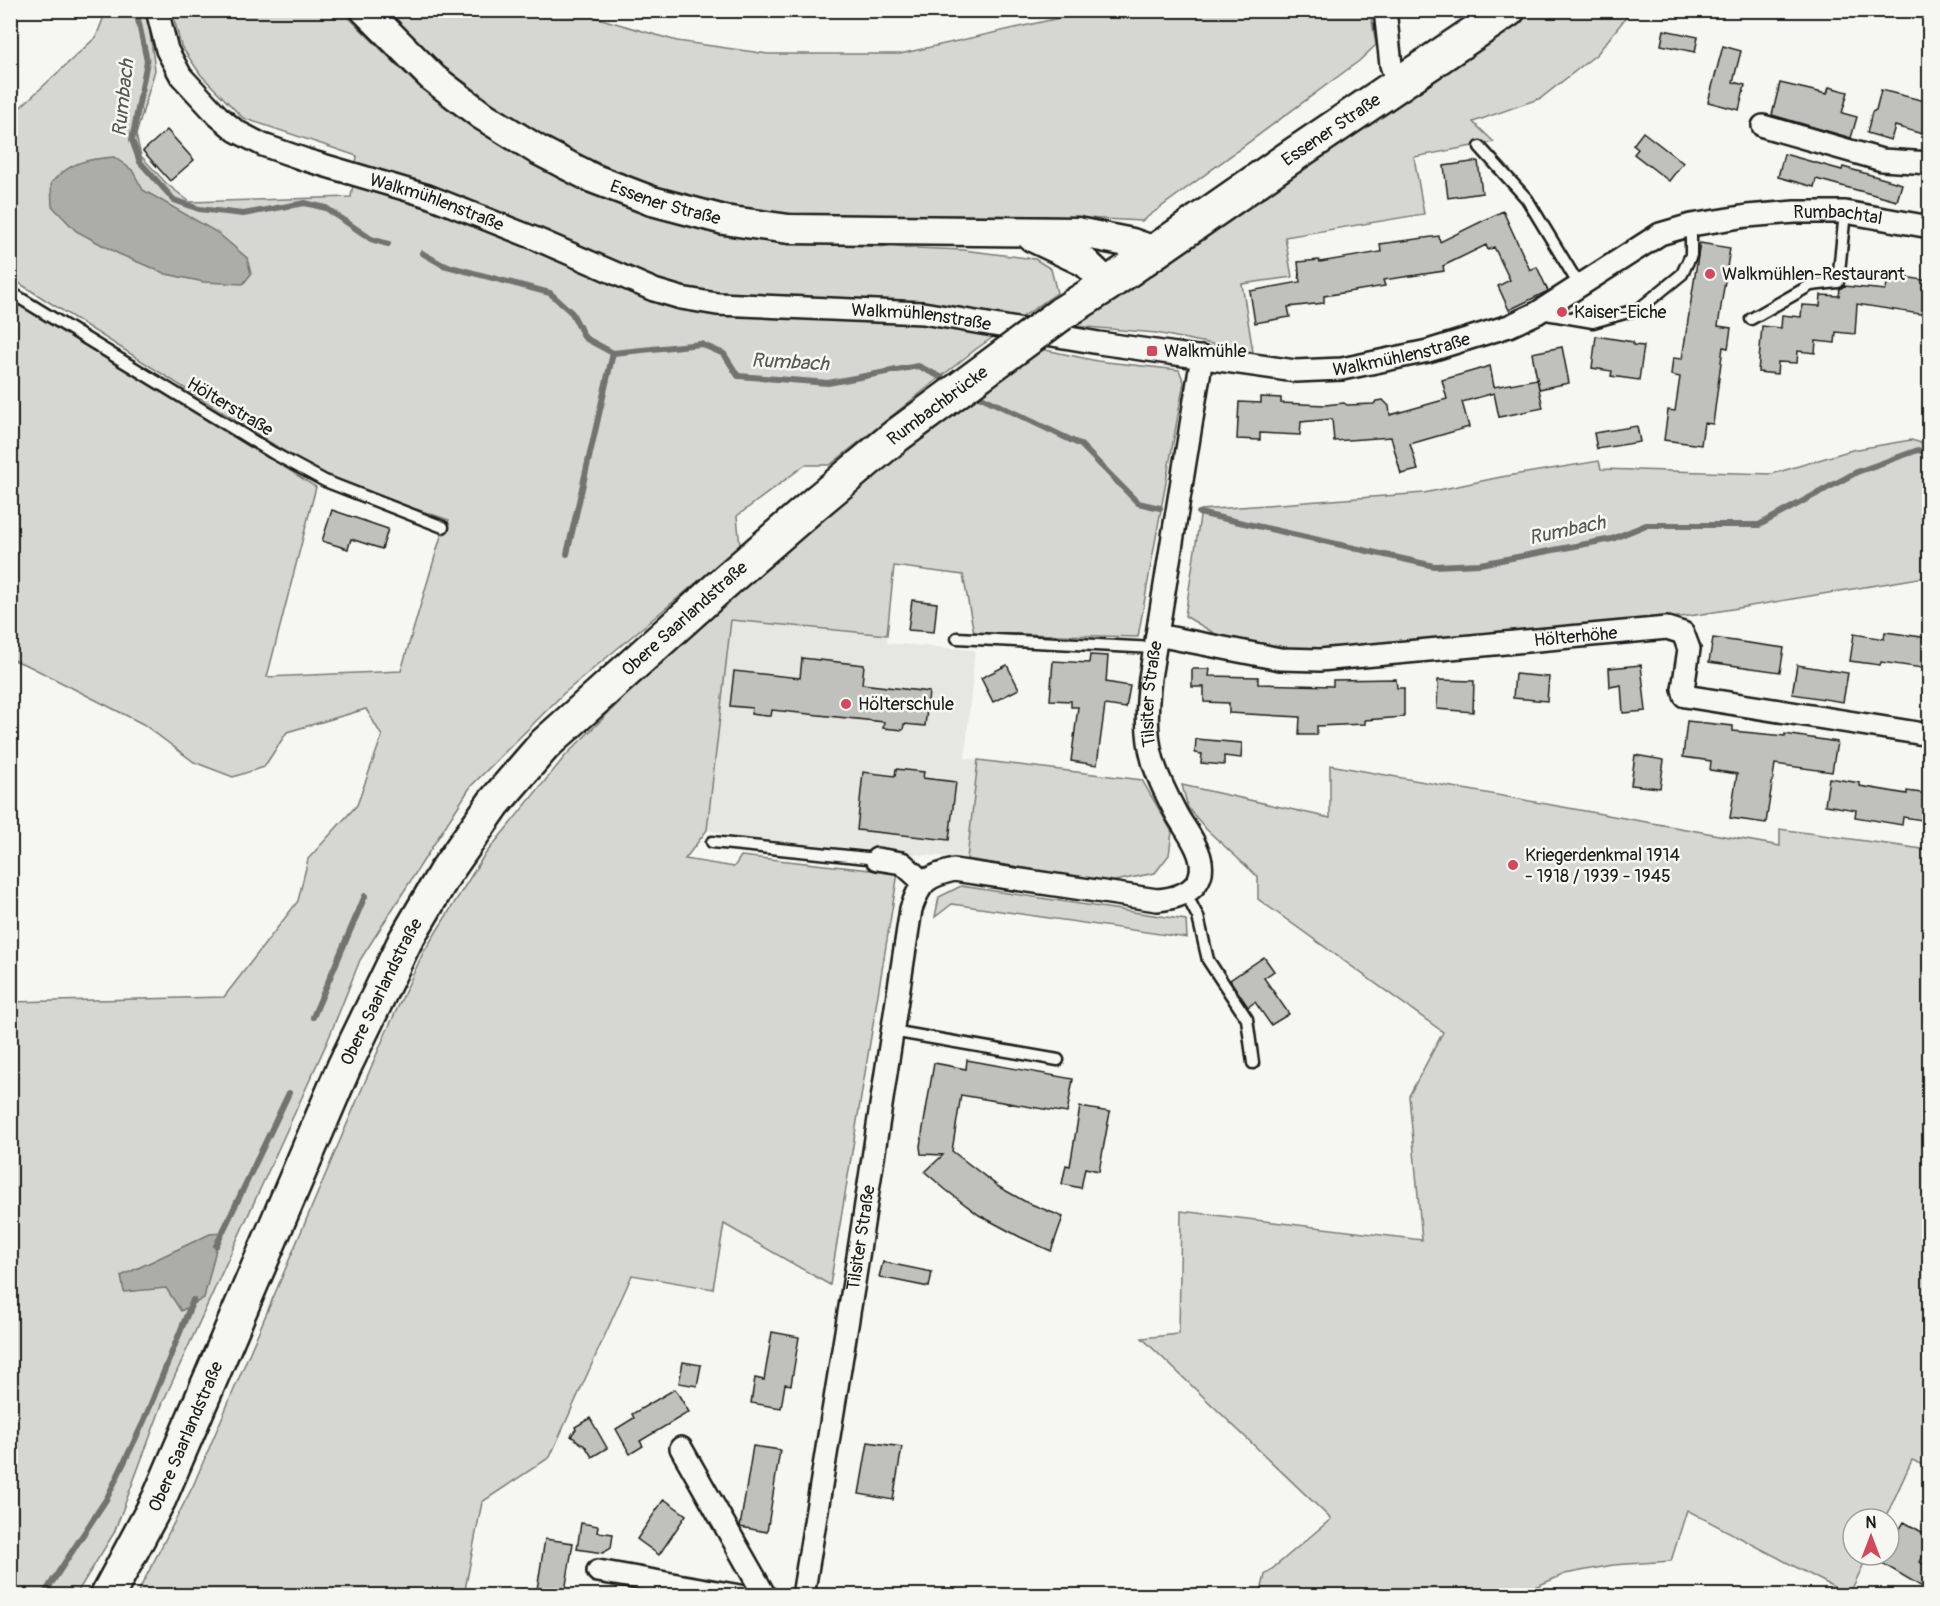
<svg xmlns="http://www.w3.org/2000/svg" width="1940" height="1606" viewBox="0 0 1940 1606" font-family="Pangolin,sans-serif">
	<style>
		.built { fill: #e6e6e2 }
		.green { fill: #d6d6d2; stroke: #797977; stroke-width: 1.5 }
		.water { fill: #acaca9; stroke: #727271; stroke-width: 1.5 }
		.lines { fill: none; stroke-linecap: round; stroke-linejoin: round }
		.stream { stroke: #727271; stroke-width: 6 }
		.building { fill: #c0c0bd; stroke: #1c1c1c; stroke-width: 1.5 }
		.lane-casing { stroke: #1c1c1c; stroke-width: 15 }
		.street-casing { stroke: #1c1c1c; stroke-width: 26 }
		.secondary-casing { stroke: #1c1c1c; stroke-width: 33 }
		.primary-casing { stroke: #1c1c1c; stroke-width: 38 }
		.lane { stroke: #f6f6f2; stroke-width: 10 }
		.street { stroke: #f6f6f2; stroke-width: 21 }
		.secondary { stroke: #f6f6f2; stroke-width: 28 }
		.primary { stroke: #f6f6f2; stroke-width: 33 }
		.primary-bridge-casing { stroke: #1c1c1c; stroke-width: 38; stroke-linecap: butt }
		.primary-bridge { stroke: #f6f6f2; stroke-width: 33 }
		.poi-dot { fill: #d1495b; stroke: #f6f6f2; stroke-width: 2 }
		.labels { text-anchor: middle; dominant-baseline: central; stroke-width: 5; stroke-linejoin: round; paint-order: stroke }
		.street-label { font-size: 18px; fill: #1c1c1c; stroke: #f6f6f2 }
		.poi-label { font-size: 18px; fill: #1c1c1c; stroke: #f6f6f2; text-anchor: start }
		.water-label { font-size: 20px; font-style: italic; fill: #565654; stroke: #f6f6f2 }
	</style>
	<rect width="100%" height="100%" fill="#f6f6f2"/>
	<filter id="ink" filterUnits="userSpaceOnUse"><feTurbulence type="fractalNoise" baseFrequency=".0167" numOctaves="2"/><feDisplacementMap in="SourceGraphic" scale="12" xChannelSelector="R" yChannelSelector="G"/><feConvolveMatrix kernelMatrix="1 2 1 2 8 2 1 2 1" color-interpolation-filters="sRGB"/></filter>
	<g filter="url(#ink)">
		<polygon class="built" points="731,619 887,635 887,643 975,650 965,758 978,760 967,859 738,837 707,830"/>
		<g class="green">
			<polygon points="1370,10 1376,45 1359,61 1142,221 1045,216 767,214 650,186 536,135 444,67 387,11 574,11 677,41 768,54 900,54 1090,11"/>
			<polygon points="106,11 147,11 155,70 136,135 141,156 167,184 190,202 351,197 357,156 243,118 201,75 181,46 172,11 342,11 414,82 535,165 645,213 773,242 963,250 1035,259 1051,269 1057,293 976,349 830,465 805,465 737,516 740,546 563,694 471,786 360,960 328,1040 163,1402 114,1533 75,1596 11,1595 11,1002 224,997 298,901 308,859 357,805 382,736 366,709 287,732 264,767 233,777 194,762 143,724 29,666 11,659 10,298 111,358 316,487 267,677 401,671 441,536 449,520 331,481 11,278 11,116 96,37"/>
			<polygon points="1536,11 1631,11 1597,54 1541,98 1473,122 1494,142 1414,157 1424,214 1285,237 1292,277 1242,284 1253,352 1156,333 1075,326 1270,190 1475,54"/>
			<polygon points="1888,11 1929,11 1929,20"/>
			<polygon points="1041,349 1097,361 1179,370 1184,382 1138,637 974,633 963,575 894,566 887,635 731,620 707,830 685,859 734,867 741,856 898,873 830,1285 724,1224 713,1289 632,1275 550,1457 482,1502 464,1595 136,1596 193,1486 384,1037 423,953 483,857 566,755 695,627 818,518 934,427"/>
			<polygon points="1911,440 1929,445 1929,579 1925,577 1690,616 1303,650 1219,636 1185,616 1201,510 1424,493 1501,477 1599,461 1601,469 1772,474 1852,450"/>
			<polygon points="978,760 1142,780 1172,832 1169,855 1155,873 1110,882 967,859"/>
			<polygon points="1330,765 1780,846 1780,829 1929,850 1929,1467 1912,1460 1885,1519 1853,1519 1853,1555 1868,1555 1849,1595 1687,1510 1671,1561 1613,1565 1565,1574 1516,1595 1260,1595 1265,1575 1331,1519 1142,1338 1179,1334 1181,1211 1422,1240 1409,1096 1443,1032 1258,899 1258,877 1207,830 1188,808 1182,785 1330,818"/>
			<polygon points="961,886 1186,920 1187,938 952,904 935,917 939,897"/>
		</g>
		<g class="water">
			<path d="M114,157L132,170L143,190L218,233L247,258L251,274L243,284L204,282L166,274L119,254L76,231L52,206L51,183C70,162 87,159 114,157Z"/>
			<polygon points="220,1233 204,1298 181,1311 166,1288 124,1292 121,1276 210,1234"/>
		</g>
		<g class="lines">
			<g class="stream">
				<polyline points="136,10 147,61 132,140 140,162 174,200 199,209 243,214 305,203 326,208 371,239 388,244"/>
				<polyline points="422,253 443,265 550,293 572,313 585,338 613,353 701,344 724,354 738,376 828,383 918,366 953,383"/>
				<polyline points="973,393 1081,445 1138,503 1160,508"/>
				<polyline points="1199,513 1434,566 1480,564 1612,539 1646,525 1759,525 1857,472 1918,450 1930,454"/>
				<polyline points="567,554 613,353"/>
				<polyline points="313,1017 365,896"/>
				<polyline points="216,1246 289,1093"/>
				<polyline points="43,1596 107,1498 144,1421 193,1300"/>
			</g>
		</g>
		<g class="building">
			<polygon points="1664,30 1698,37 1695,52 1661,45"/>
			<polygon points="1723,46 1741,51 1733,82 1745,85 1739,110 1708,102"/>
			<polygon points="1780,83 1827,94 1829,87 1848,92 1842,113 1857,117 1851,138 1772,115"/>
			<polygon points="1881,90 1929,102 1929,136 1895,126 1891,140 1867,133 1872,112 1876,110"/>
			<polygon points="167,130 194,160 170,181 143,151"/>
			<polygon points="1643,132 1683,163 1669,181 1634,154 1638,149 1633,145"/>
			<polygon points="1784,154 1842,170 1843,167 1902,184 1897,201 1816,179 1814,187 1778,177"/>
			<polygon points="1478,161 1482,193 1448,198 1444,166"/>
			<polygon points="1503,211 1530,270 1537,267 1548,291 1509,310 1498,286 1510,280 1494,247 1488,250 1486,245 1443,266 1444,271 1383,280 1385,286 1324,296 1324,303 1288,307 1290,317 1255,323 1250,291 1300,282 1298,262 1319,260 1320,262 1381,252 1380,244 1439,236 1440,242"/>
			<polygon points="1700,243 1730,248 1718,326 1731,328 1728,348 1723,347 1713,424 1704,423 1701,445 1664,440 1668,410 1675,411 1680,377 1671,375 1673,358 1682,359"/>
			<polygon points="1888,274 1929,281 1926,315 1857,304 1855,334 1836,332 1835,343 1816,341 1815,353 1798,351 1797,363 1778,362 1777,374 1758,372 1762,326 1781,328 1782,315 1801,317 1802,305 1820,306 1821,295 1839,296 1840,289 1844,286 1886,290"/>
			<polygon points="1596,336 1633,342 1633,345 1644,346 1639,380 1611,376 1612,371 1592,368"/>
			<polygon points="1562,347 1569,383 1539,389 1532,353"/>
			<polygon points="1490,366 1494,387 1537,379 1543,408 1499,417 1494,393 1462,402 1469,427 1410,444 1418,470 1401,474 1391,437 1334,441 1332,419 1301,422 1300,435 1260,433 1260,440 1237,439 1239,402 1261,403 1261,397 1281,398 1281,403 1325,405 1344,403 1347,405 1374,404 1376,401 1383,400 1389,406 1390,415 1447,399 1442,380"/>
			<polygon points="1637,426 1640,442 1597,449 1594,433"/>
			<polygon points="332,510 388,529 382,549 351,539 348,549 322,541"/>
			<polygon points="912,600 937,603 934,632 908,630"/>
			<polygon points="1885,632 1929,638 1929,669 1881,662 1880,665 1850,661 1854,634 1884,639"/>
			<polygon points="1713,638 1784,648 1780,672 1709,662"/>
			<polygon points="1090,655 1108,656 1106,682 1130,686 1126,708 1105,705 1097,765 1071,761 1078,707 1071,707 1071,701 1050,700 1053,661 1089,663"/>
			<polygon points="802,658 864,665 862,684 929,692 925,726 904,724 903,730 883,728 884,722 772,710 771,716 767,716 751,714 752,708 730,706 734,671 800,678"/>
			<polygon points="1007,665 1019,689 993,702 981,678"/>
			<polygon points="1641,665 1646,711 1623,713 1621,685 1610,687 1609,668"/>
			<polygon points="1797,665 1848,673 1843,702 1792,694"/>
			<polygon points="1192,669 1210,669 1209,676 1258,677 1258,684 1333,686 1333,680 1396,679 1397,688 1404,688 1404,717 1365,720 1365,724 1317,726 1317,735 1299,735 1300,717 1229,713 1229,703 1204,702 1204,687 1192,687"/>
			<polygon points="1515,674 1549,677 1547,701 1513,698"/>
			<polygon points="1438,680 1474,681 1473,712 1437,709"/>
			<polygon points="1687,721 1733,726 1733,731 1785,736 1785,734 1837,742 1832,772 1775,764 1766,823 1730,818 1737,774 1710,770 1711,761 1683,757"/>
			<polygon points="1196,739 1242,743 1241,758 1224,756 1224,765 1201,763 1202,754 1195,753"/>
			<polygon points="1635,755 1664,760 1660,788 1631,785"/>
			<polygon points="896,769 924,772 923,778 956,782 949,840 857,830 863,772 895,776"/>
			<polygon points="1829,778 1860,783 1860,786 1907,794 1907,791 1929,794 1929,821 1903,817 1902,825 1855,817 1856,810 1825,805"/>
			<polygon points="1264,957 1274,971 1264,978 1289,1014 1271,1025 1255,1002 1248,1007 1230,980"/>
			<polygon points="967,1060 1073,1079 1067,1113 961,1095 952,1151 999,1187 1026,1202 1063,1217 1051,1251 1020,1237 979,1215 946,1190 925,1172 943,1155 921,1154 920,1146 934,1063 966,1069"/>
			<polygon points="1080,1107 1110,1112 1099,1171 1085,1168 1081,1188 1062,1184 1066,1165 1070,1166"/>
			<polygon points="883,1262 932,1272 929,1287 879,1277"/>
			<polygon points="772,1332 799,1337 791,1385 785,1384 781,1408 751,1403 755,1378 764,1380"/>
			<polygon points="683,1362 701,1365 697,1386 679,1383"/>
			<polygon points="675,1389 689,1412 640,1441 643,1446 630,1454 616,1429 634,1418 632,1414"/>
			<polygon points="590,1418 607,1448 592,1457 586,1447 571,1436 576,1429 575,1427"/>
			<polygon points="868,1442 902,1447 893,1500 859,1494"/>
			<polygon points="753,1446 780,1450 767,1532 740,1527"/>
			<polygon points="664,1499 686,1515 659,1555 637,1539"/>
			<polygon points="1904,1522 1929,1536 1929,1546 1920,1562 1929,1568 1929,1591 1880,1562 1884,1555 1889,1555 1889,1547"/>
			<polygon points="581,1523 598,1526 597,1532 613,1534 611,1548 603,1553 577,1549"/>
			<polygon points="545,1539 573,1543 565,1591 557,1590 556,1596 536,1596"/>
		</g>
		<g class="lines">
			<g class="lane-casing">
				<g id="lane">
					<polyline points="1480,147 1527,199 1579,285"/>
					<polyline points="10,292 273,453 325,481 443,527"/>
					<polyline points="1540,313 1593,322 1639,309 1682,274 1691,255 1691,225"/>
					<polyline points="1751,319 1811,285 1838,282 1845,212"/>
					<polyline points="957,638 1155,648"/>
					<polyline points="712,842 877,859"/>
					<polyline points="1186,894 1198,917 1208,960 1247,1019 1253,1063"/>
					<polyline points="892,1031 1058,1060"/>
				</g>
			</g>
			<g class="street-casing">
				<g id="street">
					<path id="s1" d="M157,10L167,50L181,76L218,116L236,131L263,145L306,160L428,196L534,238L654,290L681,298L717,304L923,313L1099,343L1295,371L1342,369L1428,351L1509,326L1537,313L1660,234L1691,225L1747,216L1795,212H1845L1930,227"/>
					<polyline points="1385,10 1391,65 1398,86"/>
					<polyline points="1763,126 1882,160 1930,163"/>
					<path id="s2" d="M1157,635L1280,659L1320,660L1667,628L1683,633L1689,649L1683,689L1685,696L1930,735"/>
					<polyline points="877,859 902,863 924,883"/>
					<polyline points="681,1448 765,1596"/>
					<polyline points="598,1571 740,1596"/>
					<path id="s3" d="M803,1596L855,1276L911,909C921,881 926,877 954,870L1157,900C1193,897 1213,878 1194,843C1189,833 1182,824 1177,815C1168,798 1158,779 1153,761C1145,733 1147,706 1150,678L1202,357"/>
				</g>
			</g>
			<g class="secondary-casing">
				<g id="secondary">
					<path id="s4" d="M365,10L433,78L480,114L538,150L592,178L652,201L724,220L789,229L1077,232L1132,243L1155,251"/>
					<polyline points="1032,237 1085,262 1108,284"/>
				</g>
			</g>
			<g class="primary-casing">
				<g id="primary">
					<path id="s5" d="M1061,314L1108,284L1292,156L1508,10"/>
					<path id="s6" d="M107,1596L159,1499L344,1067L405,941L445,873L494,803L545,744L727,580L818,501"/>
				</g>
			</g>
			<use href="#lane" class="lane"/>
			<use href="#street" class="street"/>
			<use href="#secondary" class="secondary"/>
			<use href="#primary" class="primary"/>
			<g class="primary-bridge-casing">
				<g id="primary-bridge">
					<path id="s7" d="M818,501L896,436L1061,314"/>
				</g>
			</g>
			<use href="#primary-bridge" class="primary-bridge"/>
		</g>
	</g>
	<g class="poi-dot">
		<circle cx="1710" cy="274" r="6"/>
		<circle cx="1562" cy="312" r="6"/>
		<rect x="1146" y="345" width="12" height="12" rx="3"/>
		<circle cx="846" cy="704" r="6"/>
		<circle cx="1513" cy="865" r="6"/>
	</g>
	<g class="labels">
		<g class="street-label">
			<text stroke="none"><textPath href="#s5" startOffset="327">Essener Straße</textPath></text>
			<text stroke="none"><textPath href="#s1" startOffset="362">Walkmühlenstraße</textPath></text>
			<text stroke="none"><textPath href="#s4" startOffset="362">Essener Straße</textPath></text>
			<text stroke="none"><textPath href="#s1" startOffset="1821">Rumbachtal</textPath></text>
			<text stroke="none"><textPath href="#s1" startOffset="866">Walkmühlenstraße</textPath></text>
			<text stroke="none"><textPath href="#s1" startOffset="1352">Walkmühlenstraße</textPath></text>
			<text stroke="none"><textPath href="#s7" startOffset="153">Rumbachbrücke</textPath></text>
			<text transform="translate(230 407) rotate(31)">Hölterstraße</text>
			<text stroke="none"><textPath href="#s6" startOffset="1150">Obere Saarlandstraße</textPath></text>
			<text stroke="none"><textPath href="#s2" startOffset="422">Hölterhöhe</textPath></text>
			<text stroke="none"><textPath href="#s3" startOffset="1209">Tilsiter Straße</textPath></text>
			<text stroke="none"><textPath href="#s6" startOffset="664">Obere Saarlandstraße</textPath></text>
			<text stroke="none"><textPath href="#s3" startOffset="363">Tilsiter Straße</textPath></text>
			<text stroke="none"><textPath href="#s6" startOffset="178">Obere Saarlandstraße</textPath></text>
		</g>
		<g class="poi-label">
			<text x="1722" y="274">Walkmühlen-Restaurant</text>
			<text x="1574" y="312">Kaiser-Eiche</text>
			<text x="1164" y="351">Walkmühle</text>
			<text x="858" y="704">Hölterschule</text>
			<text x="1525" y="855">Kriegerdenkmal 1914<tspan x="1525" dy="21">- 1918 / 1939 - 1945</tspan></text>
		</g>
		<g class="water-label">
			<text transform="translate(123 98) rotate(-84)">Rumbach</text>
			<text transform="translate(790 362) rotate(3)">Rumbach</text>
			<text transform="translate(1567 530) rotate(-12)">Rumbach</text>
		</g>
	</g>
	<rect width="1940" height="1606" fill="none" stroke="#f6f6f2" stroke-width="36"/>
	<rect x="18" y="18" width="1904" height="1570" fill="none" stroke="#1c1c1c" stroke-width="2" filter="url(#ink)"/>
	<g transform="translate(1871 1537)"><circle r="28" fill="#f6f6f2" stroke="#9f9f9c" stroke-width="1.5"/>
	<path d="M0-4.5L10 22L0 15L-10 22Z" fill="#d1495b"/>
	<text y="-9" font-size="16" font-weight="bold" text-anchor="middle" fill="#1c1c1c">N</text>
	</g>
</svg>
